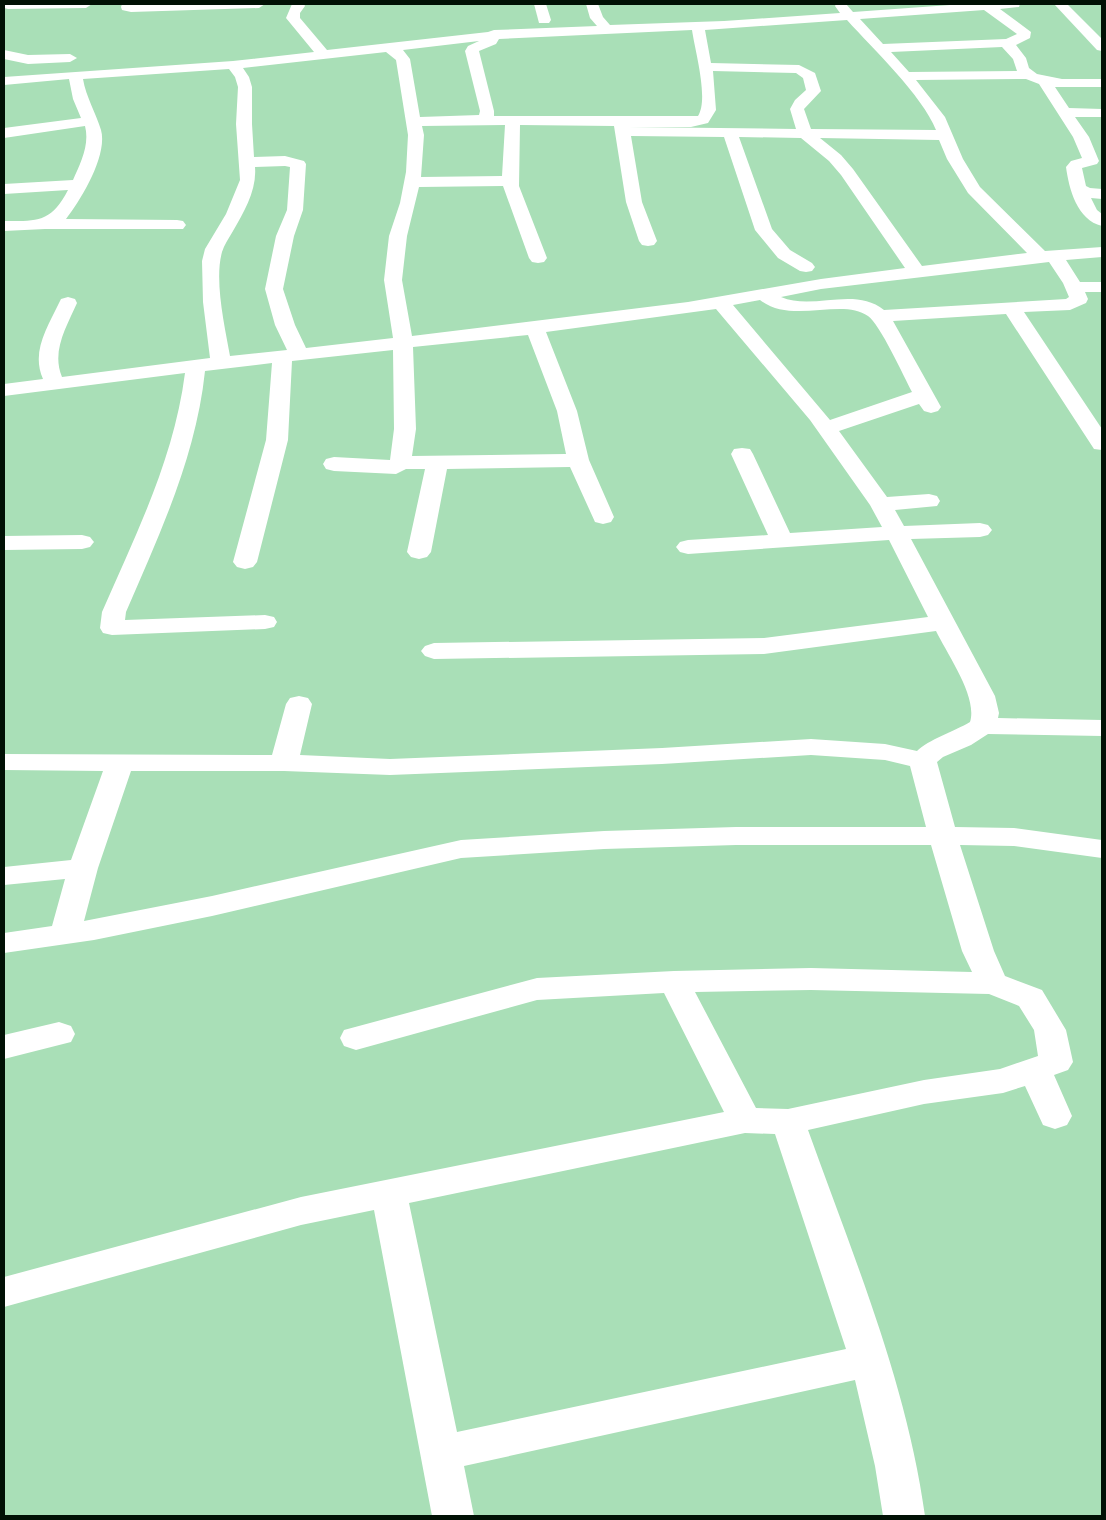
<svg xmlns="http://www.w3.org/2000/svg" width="1106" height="1520" viewBox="0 0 1106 1520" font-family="'PT Sans Narrow',sans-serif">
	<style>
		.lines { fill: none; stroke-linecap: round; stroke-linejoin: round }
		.minor { fill: #fff; fill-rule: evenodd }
	</style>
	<rect width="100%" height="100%" fill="#a9dfb7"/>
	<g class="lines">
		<g class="minor">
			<polygon points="4,4 92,4 86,8 8,9 4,8"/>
			<polygon points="122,4 265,4 259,8 131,12 122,10 121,7"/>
			<path d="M292,4H304L305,6L300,13V18L327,50L488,32L494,30L597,26L590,18L586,4H598L603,17L610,25L724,21L840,13L835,6L836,4H846L853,12L964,4H1020L1019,7L1000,9L1031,32L1030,38L1016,45L1026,58L1029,68L1037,74L1062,79H1102V87H1055L1069,108L1102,109V117H1075L1089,137L1099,161L1097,164L1082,168L1086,186L1090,188L1102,189V199L1091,198L1097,210L1102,214V226C1077,220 1069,189 1066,167L1071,161L1082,158L1073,137L1039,84L1026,79L916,80L945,117L963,159L980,187L1045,251L1102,247V257L1066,260L1080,282H1102V292H1085L1088,299L1086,303L1070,310L1024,312L1102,429V450L1094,449L1006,314L893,321L941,407L938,411L931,413L924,411L919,404L839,431L887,497L929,494L937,496L940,501L937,506L895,510L904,526L980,523L988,525L992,530L988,535L980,537L911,539L995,696L999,713L998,718L1102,720V736L988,734L971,745L943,757L937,762L955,827L1014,828L1102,840V858L1014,846L960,845L994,951L1005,976L1042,990L1066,1030L1073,1062L1068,1070L1054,1075L1072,1116L1067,1125L1055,1129L1043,1125L1025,1086L1003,1093L924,1104L808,1130C853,1256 907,1383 925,1516H883L875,1466L855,1380L464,1466L474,1516H432L374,1210L301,1225L4,1307V1277L301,1197L724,1112L664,993L537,1000L356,1050L344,1046L340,1038L344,1030L537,978L674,971L811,968L972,972L962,951L931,845H736L604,849L461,858L212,916L94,940L4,953V933L52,926L65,879L4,885V867L71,860L103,771L4,770V754L272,755L286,704L290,698L299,696L308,698L312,704L300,755L390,759L662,748L811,739L885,744L917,751C928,740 955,731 970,722C978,697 947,654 936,631L764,654L434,659L425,656L421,651L425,646L434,643L764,638L928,617L889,540L688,554L680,552L676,547L680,542L688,540L768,535L731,454L734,449L742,448L750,449L753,454L790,533L882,527L870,505L810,420L716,309L546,332L577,411L589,460L614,517L611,522L603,524L595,522L570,467L447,469L431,552L427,557L419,559L411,557L407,552L425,469H406L396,474L334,471L326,469L323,464L326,459L334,457L390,460L394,429L393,350L292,361L288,440L257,562L253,567L245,569L237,567L233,562L266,440L272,363L205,371C196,457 160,533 126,612L125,620L265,615L274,617L277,622L274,627L265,629L112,635L103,633L100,628L102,612C136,534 174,459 185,373L4,396V384L43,379C31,352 47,328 59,303L61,299L68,297L75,299L77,303C67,326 51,351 62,377L210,358L203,302L202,261L205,249L226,214L240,180L236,124L238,87L235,77L229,69L83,79C86,97 96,113 101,130C108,155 81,200 66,219L177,220L183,221L186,225L183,229H45L4,231V221C37,221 51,223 68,190L4,194V184L73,180C80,164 90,145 85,126L4,138V128L81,118L73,99L69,79L4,85V77L233,61L314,52L286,18ZM984,10L1017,34L1006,39L883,44L860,19ZM847,20C873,49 922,95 936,130L811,129L804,109L821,91L815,73L799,65L711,63L705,30ZM692,30C695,51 709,99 698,116H494V111L479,51L496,44L499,39ZM479,41L468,46L465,51L480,111L479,115L420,117L410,59L403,50ZM1002,47L1013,59L1017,71L909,72L891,52ZM386,52L396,60L408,135L406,172L400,203L389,236L384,280L393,338L306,348L295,325L283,289L294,236L303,210L306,164L304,161L285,156L254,157L252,124V87L249,77L243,68ZM713,71L796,73L803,78L806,90L795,100L790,109L796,129L629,127H691L708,123L716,110ZM505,125L502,176L421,177L424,135L422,126ZM520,125L614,126L626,202L639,241L642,245L648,246L654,245L657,241L642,202L631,136L724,137L755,230L778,258L800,271L806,272L812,271L815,267L812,263L790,250L772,229L739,137L801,138L829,161L841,175L905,268L821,279L688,302L412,336L402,280L407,236L419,187L503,186L529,258L532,262L538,263L544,262L547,258L519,186ZM820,138L939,140L947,159L968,193L1027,253L922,266L853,169L841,155ZM285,166L290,167L287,210L276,236L265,289L275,325L287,350L230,356C225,327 214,281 222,252C224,245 229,238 233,231C244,212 257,190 255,167ZM1049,262L1063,283L1069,297L1066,299L884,310C854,286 813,311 781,297L821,289ZM760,300C792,325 842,297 868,316C880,324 904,377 912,392L830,420L733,305ZM528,335L557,411L566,454L412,456L416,429L413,347ZM811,755L885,760L910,766L926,827H736L604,831L461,840L212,896L84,921L98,868L131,771H284L390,775L662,764ZM811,990L989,994L1019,1006L1034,1030L1038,1056L1000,1069L924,1080L788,1109L756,1108L695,992ZM745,1133L775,1134L846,1349L457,1432L409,1203Z"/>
			<polygon points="534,4 546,4 551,20 549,23 539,23"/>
			<polygon points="1054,4 1067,4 1102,39 1102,51 1097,50"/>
			<polygon points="4,50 28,55 70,54 77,58 70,62 28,64 4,59"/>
			<polygon points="82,535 90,537 94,542 90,547 82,549 4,550 4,536"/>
			<polygon points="59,1022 71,1026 75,1034 71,1042 4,1059 4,1035"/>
		</g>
	</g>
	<rect width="1106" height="1520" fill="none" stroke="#011105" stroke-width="10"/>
</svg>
